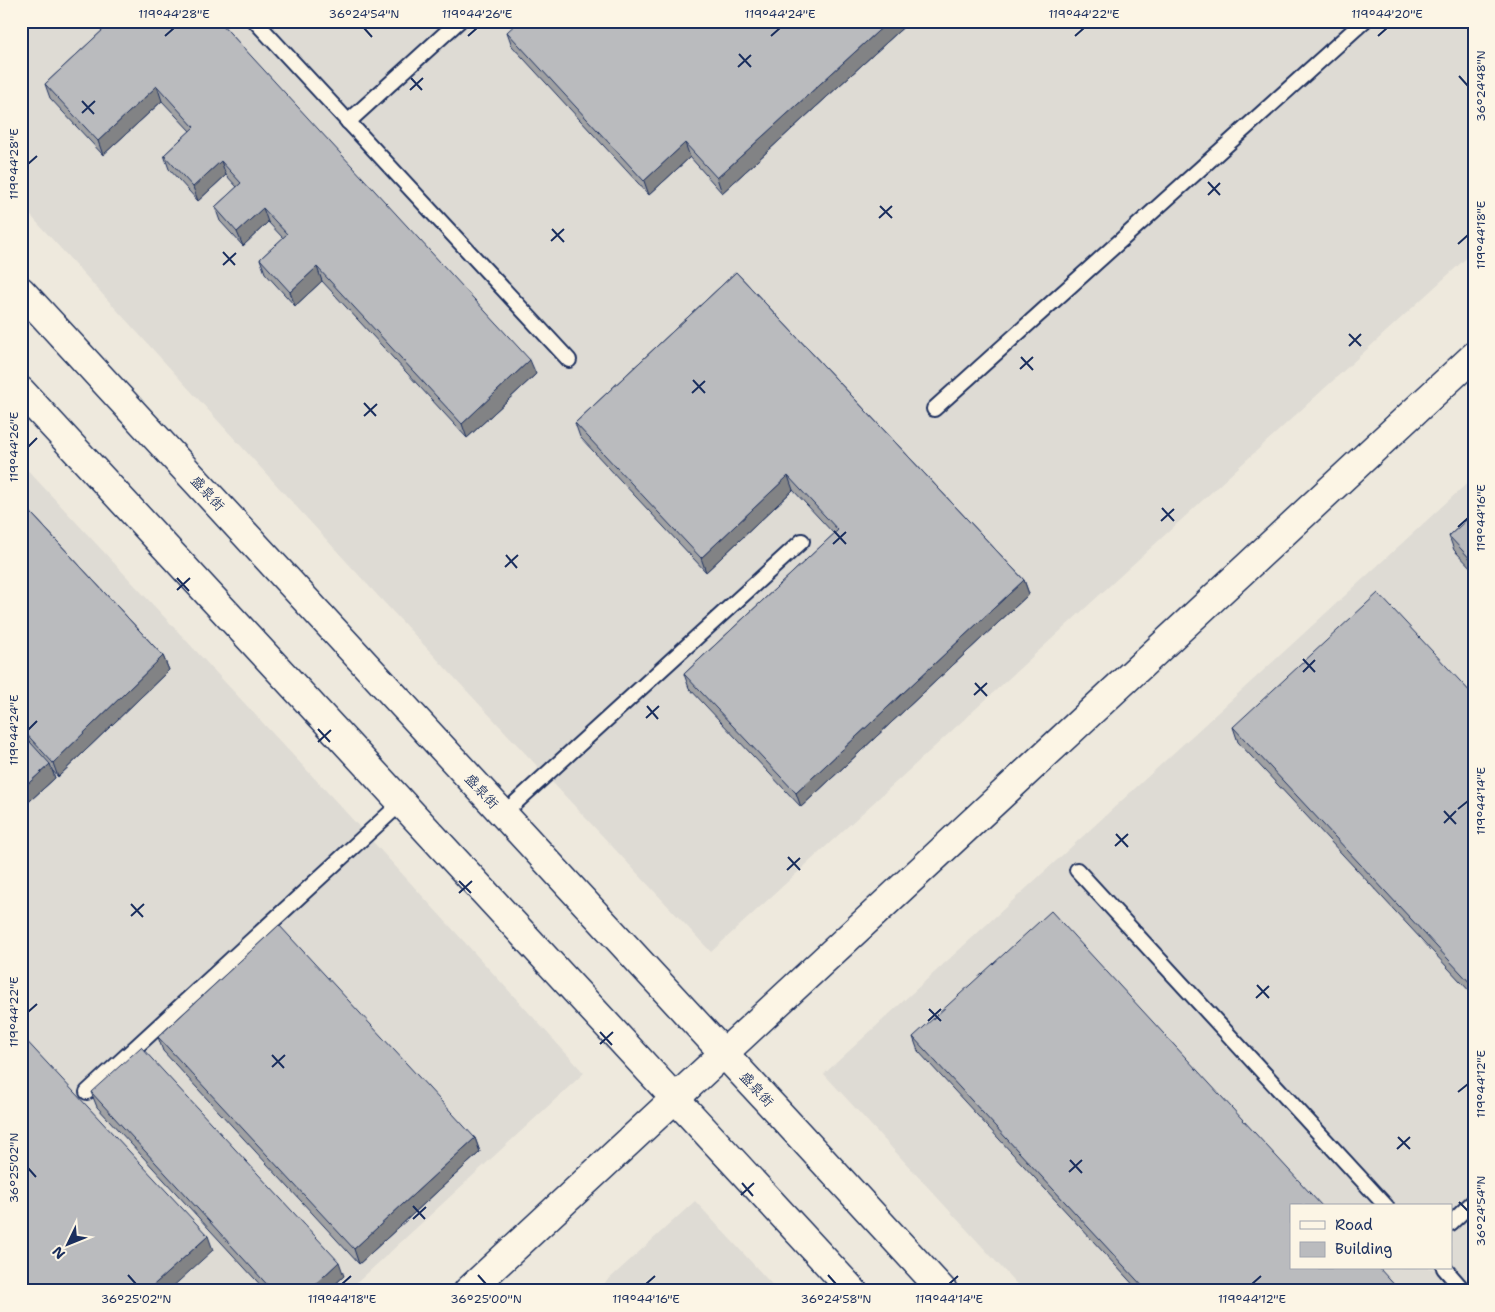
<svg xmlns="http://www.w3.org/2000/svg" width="1495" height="1312" viewBox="0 0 1495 1312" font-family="'Shantell Sans','LXGW WenKai TC',sans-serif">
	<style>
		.built { fill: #dedbd4; fill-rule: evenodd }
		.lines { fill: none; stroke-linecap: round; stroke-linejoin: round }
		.lane-casing { stroke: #1b2f5e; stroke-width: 18 }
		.secondary-casing { stroke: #1b2f5e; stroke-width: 31 }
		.lane { stroke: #fcf5e5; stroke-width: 14 }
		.secondary { stroke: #fcf5e5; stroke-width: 28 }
		.wall { fill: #a0a1a3; stroke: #1b2f5e }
		.shaded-wall { fill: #828385; stroke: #1b2f5e }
		.building { fill: #babbbe; stroke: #1b2f5e }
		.ticks { fill: none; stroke: #1b2f5e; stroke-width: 2 }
		.labels { text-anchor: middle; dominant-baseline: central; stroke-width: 5; stroke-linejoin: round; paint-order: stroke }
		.street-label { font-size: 14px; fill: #1b2f5e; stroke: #fcf5e5 }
		.neatline { fill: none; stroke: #1b2f5e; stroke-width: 2 }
		.ticks-label { font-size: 12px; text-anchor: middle; fill: #1b2f5e }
	</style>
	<rect width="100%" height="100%" fill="#eee9dd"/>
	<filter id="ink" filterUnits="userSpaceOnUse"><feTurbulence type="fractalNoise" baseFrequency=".02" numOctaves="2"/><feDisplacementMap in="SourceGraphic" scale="10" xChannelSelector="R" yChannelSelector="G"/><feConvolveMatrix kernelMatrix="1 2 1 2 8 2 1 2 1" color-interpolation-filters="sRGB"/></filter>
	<g filter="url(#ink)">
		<g class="built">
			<polygon points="21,21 1472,21 1474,23 1474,251 711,952 366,583 21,205"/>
			<polygon points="21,463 343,809 584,1073 348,1291 21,1291"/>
			<path d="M1474,477V1291H1023L824,1074ZM1291,1206H1451V1268H1291Z"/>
			<polygon points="695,1201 778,1291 596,1291"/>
		</g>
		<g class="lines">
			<g class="lane-casing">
				<g id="lane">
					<polyline points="255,21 569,360"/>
					<polyline points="348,122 459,21"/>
					<polyline points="934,409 1364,21"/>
					<polyline points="503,814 802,541"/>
					<polyline points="1077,870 1386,1206"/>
					<polyline points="87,1092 402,802"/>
					<polyline points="1451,1223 1474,1201"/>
					<polyline points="1444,1268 1464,1291"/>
				</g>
			</g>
			<g class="secondary-casing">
				<g id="secondary">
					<polyline points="21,291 943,1291"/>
					<polyline points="21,391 853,1291"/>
					<polyline points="468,1291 1474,356"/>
				</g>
			</g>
			<use href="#lane" class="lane"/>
			<use href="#secondary" class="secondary"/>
		</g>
		<g class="wall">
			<polygon points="93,21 219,21 536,374 467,438 322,281 295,306 265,273 260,259 283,238 268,222 243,246 220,221 215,207 237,187 226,175 198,201 169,169 164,155 190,131 162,101 103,155 50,98 45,84 102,31"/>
			<polygon points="910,21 722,193 690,157 649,195 512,46 507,32"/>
			<polygon points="736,272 1024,580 1029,594 801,807 689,688 684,674 834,534 793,490 706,572 580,437 575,423"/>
			<polygon points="21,502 163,656 169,670 58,777 52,770 55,778 21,809"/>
			<polygon points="1474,513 1474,571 1454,550 1449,536"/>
			<polygon points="1474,696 1474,996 1238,742 1233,727"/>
			<polygon points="158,1037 475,1138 480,1152 359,1264 163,1051"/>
			<polygon points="913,1037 1400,1291 1139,1291 918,1051"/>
			<polygon points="91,1092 344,1276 328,1291 266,1291 97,1107"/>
		</g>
		<g class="shaded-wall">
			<polygon points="889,21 910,21 722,193 717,178"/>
			<polygon points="157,86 162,101 103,155 98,141"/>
			<polygon points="685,143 690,157 649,195 644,181"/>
			<polygon points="221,161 226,175 198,201 193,187"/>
			<polygon points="263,208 268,222 243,246 237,232"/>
			<polygon points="317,267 322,281 295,306 290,292"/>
			<polygon points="530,360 536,374 467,438 462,424"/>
			<polygon points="788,476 793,490 706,572 701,558"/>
			<polygon points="1024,580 1029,594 801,807 796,793"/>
			<polygon points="163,656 169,670 58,777 53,763"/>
			<polygon points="50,764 55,778 21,809 21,790"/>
			<polygon points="475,1138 480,1152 359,1264 354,1249"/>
			<polygon points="208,1236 213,1250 168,1291 147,1291"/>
			<polygon points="339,1262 344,1276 328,1291 308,1291"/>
		</g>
		<g class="building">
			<polygon points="101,21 219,21 530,360 462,424 317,267 290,292 260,259 287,234 263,208 237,232 215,207 241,183 221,161 193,187 164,155 194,127 157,86 98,141 45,84 106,27"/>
			<polygon points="519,21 889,21 717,178 685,143 644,181 507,32"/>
			<polygon points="736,272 1024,580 796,793 684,674 838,530 788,476 701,558 575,423"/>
			<polygon points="21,502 163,656 53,763 21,728"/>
			<polygon points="1474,513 1474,563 1449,536"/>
			<polygon points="1378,593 1474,696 1474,987 1233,727"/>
			<polygon points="21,732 50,764 21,790"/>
			<polygon points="1051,911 1322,1206 1291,1206 1291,1268 1379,1268 1400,1291 1147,1291 913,1037"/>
			<polygon points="279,925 475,1138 354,1249 158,1037"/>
			<polygon points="21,1035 208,1236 147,1291 21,1291"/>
			<polygon points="141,1047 339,1262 308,1291 273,1291 91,1092"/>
		</g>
	</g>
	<path class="ticks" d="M364,28L372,37M165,36L174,28M468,36L477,28M771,36L780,28M1075,36L1084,28M1378,36L1387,28M739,54L751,67M738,67L751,55M1459,76L1468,86M411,78L422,90M410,90L423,78M82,101L94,114M82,113L95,101M28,164L37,156M1208,182L1220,195M1208,195L1220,183M880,206L892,218M879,218L892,206M552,229L564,242M551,241L564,229M1458,244L1468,235M223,252L235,265M223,265L236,253M1349,334L1361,346M1349,346L1361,334M1021,357L1033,370M1020,369L1033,357M693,380L705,393M692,393L705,381M364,403L376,416M364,416L377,404M28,447L37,438M1162,508L1174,521M1161,521L1174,509M1458,527L1468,518M834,531L846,544M833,544L846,532M506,555L517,568M505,567L518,555M177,578L189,591M177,590L190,578M1303,659L1315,672M1303,672L1315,660M975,683L987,696M974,695L987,683M647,706L658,719M646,718L659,706M318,729L330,742M28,730L37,721M318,742L331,730M1458,809L1468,801M1444,811L1456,824M1444,823L1456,811M1116,834L1128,847M1115,846L1128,834M788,857L800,870M787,870L800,858M459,881L471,893M459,893L472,881M131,904L143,917M131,916L144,904M1257,985L1269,998M1256,998L1269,986M929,1009L941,1021M28,1012L37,1004M928,1021L941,1009M600,1032L612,1045M600,1044L613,1032M272,1055L284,1068M272,1067L285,1055M1458,1092L1468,1084M1398,1137L1410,1149M1397,1149L1410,1137M1070,1160L1082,1173M28,1168L36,1177M1069,1172L1082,1160M742,1183L753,1196M741,1195L754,1183M1459,1202L1468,1211M413,1206L425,1219M413,1219L426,1207M128,1275L136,1284M478,1275L486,1284M828,1275L836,1284M342,1284L351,1276M646,1284L655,1276M949,1284L958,1276M1252,1284L1261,1276"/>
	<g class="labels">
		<g class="street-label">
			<text transform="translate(208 493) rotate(47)">盛泉街</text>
			<text transform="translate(482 791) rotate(47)">盛泉街</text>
			<text transform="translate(757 1089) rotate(47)">盛泉街</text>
		</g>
	</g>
	<rect width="1495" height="1312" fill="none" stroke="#fcf5e5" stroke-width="55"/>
	<rect x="1290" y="1204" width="162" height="65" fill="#fcf5e5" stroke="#a2a6af"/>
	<rect x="1300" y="1221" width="25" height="8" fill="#fcf5e5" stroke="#a2a6af"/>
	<text x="1335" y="1230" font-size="15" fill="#1b2f5e">Road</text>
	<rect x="1300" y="1242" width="25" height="15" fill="#babbbe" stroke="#a2a6af"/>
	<text x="1335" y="1254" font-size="15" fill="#1b2f5e">Building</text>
	<g transform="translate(68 1244) rotate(227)" stroke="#fcf5e5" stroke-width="4" paint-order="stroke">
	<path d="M0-4L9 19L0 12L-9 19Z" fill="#1b2f5e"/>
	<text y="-8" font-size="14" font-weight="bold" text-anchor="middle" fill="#1b2f5e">N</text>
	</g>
	<rect x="28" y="28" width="1440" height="1256" class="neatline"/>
	<g class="ticks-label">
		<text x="174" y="18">119°44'28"E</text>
		<text x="364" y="18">36°24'54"N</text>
		<text x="477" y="18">119°44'26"E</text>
		<text x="780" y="18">119°44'24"E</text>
		<text x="1084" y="18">119°44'22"E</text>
		<text x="1387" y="18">119°44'20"E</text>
		<text transform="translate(1481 86) rotate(-90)" y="4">36°24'48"N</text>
		<text transform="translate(14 164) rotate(-90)" y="4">119°44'28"E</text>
		<text transform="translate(1481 235) rotate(-90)" y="4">119°44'18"E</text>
		<text transform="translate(14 447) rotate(-90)" y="4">119°44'26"E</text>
		<text transform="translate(1481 518) rotate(-90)" y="4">119°44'16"E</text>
		<text transform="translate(14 730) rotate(-90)" y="4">119°44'24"E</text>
		<text transform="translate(1481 801) rotate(-90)" y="4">119°44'14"E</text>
		<text transform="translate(14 1012) rotate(-90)" y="4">119°44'22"E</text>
		<text transform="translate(1481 1084) rotate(-90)" y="4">119°44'12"E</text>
		<text transform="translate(14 1168) rotate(-90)" y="4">36°25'02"N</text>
		<text transform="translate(1481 1211) rotate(-90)" y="4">36°24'54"N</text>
		<text x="136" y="1303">36°25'02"N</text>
		<text x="342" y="1303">119°44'18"E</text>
		<text x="486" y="1303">36°25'00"N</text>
		<text x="646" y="1303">119°44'16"E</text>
		<text x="836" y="1303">36°24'58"N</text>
		<text x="949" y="1303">119°44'14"E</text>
		<text x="1252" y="1303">119°44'12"E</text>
	</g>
</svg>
